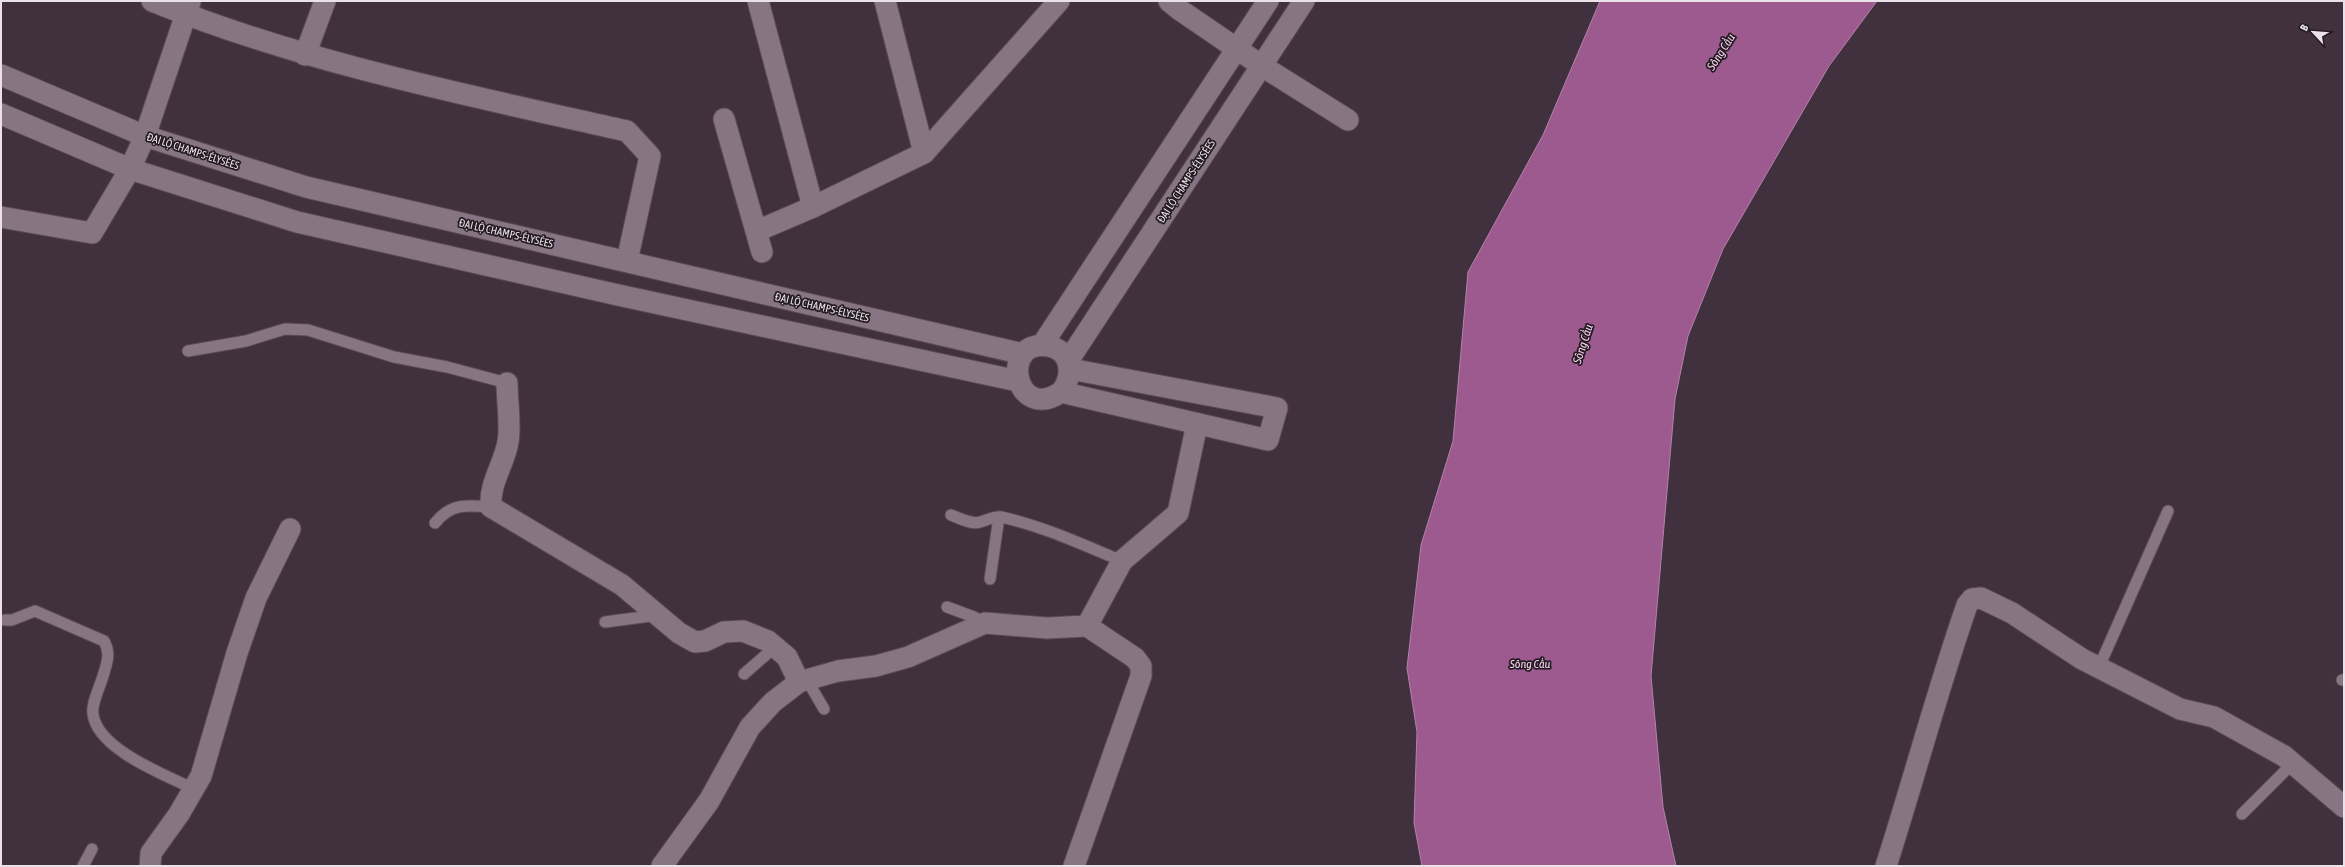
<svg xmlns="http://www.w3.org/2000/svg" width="2345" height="867" viewBox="0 0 2345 867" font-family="'Asap Condensed',sans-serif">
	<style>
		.water { fill: #9c5a8f; stroke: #b482aa }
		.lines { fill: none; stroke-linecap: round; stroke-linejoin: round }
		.service-casing { stroke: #5a4c57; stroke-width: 13 }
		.minor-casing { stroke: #5a4c57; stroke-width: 23 }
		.service { stroke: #887583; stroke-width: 11 }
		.minor { stroke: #887583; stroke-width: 21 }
		.labels { text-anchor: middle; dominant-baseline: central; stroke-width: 3.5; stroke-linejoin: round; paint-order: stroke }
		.street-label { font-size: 11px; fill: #ebe1e9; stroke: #231b21 }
		.water-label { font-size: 12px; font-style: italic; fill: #fad5f2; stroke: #231b21 }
	</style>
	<rect width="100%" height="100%" fill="#41303d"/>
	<polygon class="water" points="1600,1 1877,1 1829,66 1723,249 1688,336 1675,399 1651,676 1663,807 1676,866 1422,866 1414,823 1417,732 1407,668 1421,545 1453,441 1468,272 1543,135"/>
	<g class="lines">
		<g class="service-casing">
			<g id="service">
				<polyline points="188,351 246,341 285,329 308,330 394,357 447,367 507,383"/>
				<path d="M951,515C959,518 972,525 980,522C988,520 993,516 1001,517C1043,526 1083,545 1122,561"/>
				<path d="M435,523C451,503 467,505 491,507"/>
				<polyline points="990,579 999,517"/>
				<polyline points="947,607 974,617 985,623"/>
				<path d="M5,620H12L35,611L104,641C111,653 107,663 103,676C100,687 91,704 93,714C97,749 165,775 194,789"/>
				<polyline points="605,622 658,615"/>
				<polyline points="2099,667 2168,511"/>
				<polyline points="744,674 775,647"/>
				<polyline points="807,680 824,709"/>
				<polyline points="2342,680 2344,680"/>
				<polyline points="2242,814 2293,763"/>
				<polyline points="83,866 92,849"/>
			</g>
		</g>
		<g class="minor-casing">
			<g id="minor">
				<path d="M152,1C305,63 467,95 627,131L650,156L627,261"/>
				<polyline points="758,1 813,207"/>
				<polyline points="885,1 924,153"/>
				<polyline points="1169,1 1180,10 1262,66 1348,120"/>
				<polyline points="305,55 325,1"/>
				<polyline points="1,75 145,136 306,187 1023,354"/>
				<polyline points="1,114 130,169 297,222 618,295 1018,381"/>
				<polyline points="724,119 762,252"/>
				<polyline points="1,217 92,233 130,169 145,136 190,2"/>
				<polyline points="757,231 813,207 924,153 1059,1"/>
				<polyline points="1042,345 1268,1"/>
				<polyline points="1068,361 1304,1"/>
				<path d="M507,383C507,401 511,424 508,442C504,465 489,483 491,507L622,585L679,633L695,642L705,641L724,632L743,631L768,641L787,657L799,682"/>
				<path d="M1061,392C1074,376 1072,350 1048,346C999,338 1014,424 1061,392L1268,440L1277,408L1070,369"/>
				<polyline points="150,866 151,853 179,814 201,776 237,653 256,598 290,529"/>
				<polyline points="662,866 709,801 750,727 773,702 799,682 838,671 876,666 908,657 985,623 1047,628 1087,626 1122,561 1178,513 1197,424"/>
				<polyline points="1074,866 1141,676 1141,666 1135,658 1087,626"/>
				<path d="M1886,866C1914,779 1937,691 1967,605L1972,599L1981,598L2012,613L2082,659L2180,709L2214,717L2284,756L2344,807"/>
			</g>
		</g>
		<use href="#service" class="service"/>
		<use href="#minor" class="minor"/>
	</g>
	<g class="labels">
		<g class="street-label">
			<text transform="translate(193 151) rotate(18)">ĐẠI LỘ CHAMPS-ÉLYSÉES</text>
			<text transform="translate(1186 181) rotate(-57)">ĐẠI LỘ CHAMPS-ÉLYSÉES</text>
			<text transform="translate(506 233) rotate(13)">ĐẠI LỘ CHAMPS-ÉLYSÉES</text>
			<text transform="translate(822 307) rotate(13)">ĐẠI LỘ CHAMPS-ÉLYSÉES</text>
		</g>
		<g class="water-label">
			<text transform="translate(1721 52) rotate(-57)">Sông Cầu</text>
			<text transform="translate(1583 344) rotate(-72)">Sông Cầu</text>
			<text x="1530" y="664">Sông Cầu</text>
		</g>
	</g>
	<rect width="2345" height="867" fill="none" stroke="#ebe1e9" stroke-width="4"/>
	<g transform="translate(2313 32) rotate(296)" stroke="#231b21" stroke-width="3" paint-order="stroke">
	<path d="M0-3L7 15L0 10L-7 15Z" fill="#ebe1e9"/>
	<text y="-6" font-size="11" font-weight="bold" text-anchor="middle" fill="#ebe1e9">B</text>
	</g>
</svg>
